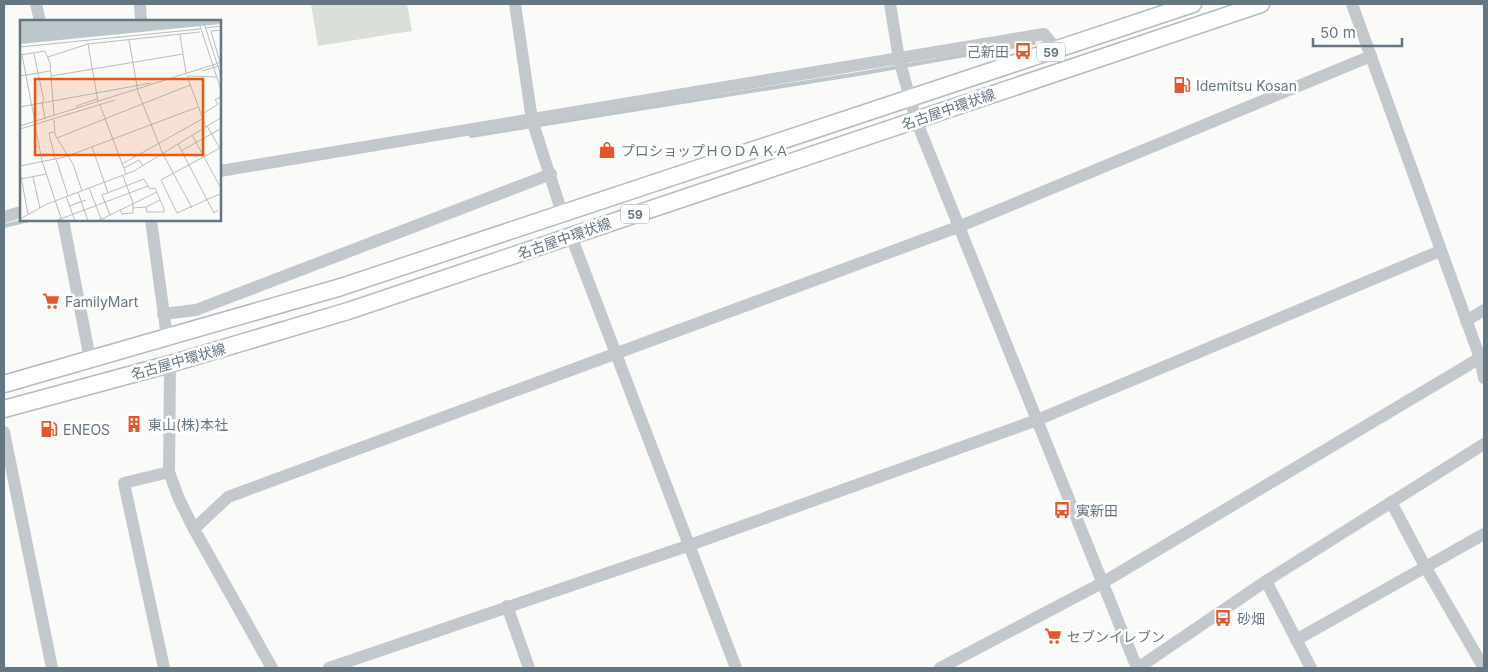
<svg xmlns="http://www.w3.org/2000/svg" width="1488" height="672" viewBox="0 0 1488 672" font-family="Inter,'Noto Sans JP',sans-serif">
	<style>
		.green { fill: #dadfd7 }
		.lines { fill: none; stroke-linecap: round; stroke-linejoin: round }
		.stream { stroke: #bbc7cb; stroke-width: 4 }
		.major-casing { stroke: #b5babe; stroke-width: 19 }
		.minor { stroke: #c3c8cc; stroke-width: 12 }
		.major { stroke: #fff; stroke-width: 16 }
		.labels { text-anchor: middle; dominant-baseline: central; stroke-width: 5; stroke-linejoin: round; paint-order: stroke }
		.shield { fill: #fff; stroke: #939fa8; stroke-width: 1 }
		.shield-label { font-size: 12px; font-weight: bold; fill: #657683 }
		.poi-label { font-size: 14px; fill: #657683; stroke: #fff; text-anchor: start }
		.street-label { font-size: 14px; fill: #657683; stroke: #fff }
		.inset-road { fill: none; stroke: #b5bdc2; stroke-width: 1 }
		.view { fill: #e8590c; fill-opacity: 0.15; stroke: #e8590c; stroke-width: 2.5 }
		.inset-edge { fill: none; stroke: #657683; stroke-width: 2.5 }
	</style>
	<rect width="100%" height="100%" fill="#fafaf8"/>
	<polygon class="green" points="311,4 407,4 412,31 318,46"/>
	<g class="lines">
		<g class="stream">
			<polyline points="471,136 864,73 1034,43"/>
			<polyline points="4,226 29,220"/>
		</g>
		<g class="major-casing">
			<g id="major">
				<polyline points="4,384 341,287 1193,4"/>
				<polyline points="4,409 170,364 348,311 1261,4"/>
			</g>
		</g>
		<g class="minor">
			<polyline points="36,4 40,21"/>
			<polyline points="140,4 141,21"/>
			<polyline points="515,4 532,120 562,213"/>
			<polyline points="890,4 899,59 916,120 1137,668"/>
			<polyline points="1352,4 1480,358 1484,378"/>
			<polyline points="220,171 1044,34 1057,50"/>
			<polyline points="4,217 21,212"/>
			<polyline points="63,220 90,359"/>
			<polyline points="151,220 167,337"/>
			<polyline points="571,236 736,668"/>
			<polyline points="163,314 196,310 551,174"/>
			<polyline points="1466,321 1484,310"/>
			<polyline points="170,364 169,472 179,499 194,529 272,668"/>
			<polyline points="4,432 52,668"/>
			<polyline points="1391,502 1426,568 1484,668"/>
			<polyline points="194,529 228,497 958,227 1371,56"/>
			<polyline points="1266,581 1311,668"/>
			<polyline points="507,606 529,668"/>
			<polyline points="1296,640 1484,534"/>
			<polyline points="164,668 124,483 169,472"/>
			<polyline points="329,668 687,546 1037,420 1440,251"/>
			<polyline points="940,668 1102,583 1480,358"/>
			<polyline points="1138,668 1266,581 1484,444"/>
		</g>
		<use href="#major" class="major"/>
	</g>
	<defs>
		<g id="bus-bare" transform="scale(1.35)"><path d="M-5-6H5V4H4V6H2V4H-2V6H-4V4H-5ZM-3.5-4V0h7V-4ZM-3.5 1.2v1.5H-2V1.2ZM2 1.2v1.5H3.5V1.2Z" fill="#e4572e" stroke="#fff" stroke-width="2.5" paint-order="stroke"/></g>
		<g id="fuel-bare" transform="scale(1.35)"><path d="M-5.5-6h7V0h2V4h1.3V-2.5L3-4.5l.8-.8L6-3V5H2.5V1h-1V6h-7ZM-4.2-4.7v3.2H.2V-4.7Z" fill="#e4572e" stroke="#fff" stroke-width="2.5" paint-order="stroke"/></g>
		<g id="shop-bare" transform="scale(1.35)"><path d="M-5-2.5h2.3a2.7 3.5 0 0 1 5.4 0H5L5.5 6h-11ZM-1.5-2.5h3a1.5 2.3 0 0 0-3 0Z" fill="#e4572e" stroke="#fff" stroke-width="2.5" paint-order="stroke"/></g>
		<g id="supermarket-bare" transform="scale(1.35)"><path d="M-6-5.5h2.5l.6 2H6L4.5 2H-2.5L-4.4-4H-6ZM-1.5 3.2a1.3 1.3 0 1 0 .1 0ZM3 3.2a1.3 1.3 0 1 0 .1 0Z" fill="#e4572e" stroke="#fff" stroke-width="2.5" paint-order="stroke"/></g>
		<g id="building-bare" transform="scale(1.35)"><path d="M-4-6H4V6H1V3H-1V6H-4ZM-2.5-4.3h1.7v1.8h-1.7ZM.8-4.3h1.7v1.8H.8ZM-2.5-1h1.7V.8h-1.7ZM.8-1h1.7V.8H.8Z" fill="#e4572e" stroke="#fff" stroke-width="2.5" paint-order="stroke"/></g>
	</defs>
	<g fill-rule="evenodd">
		<use href="#bus-bare" x="1023" y="51"/>
		<use href="#fuel-bare" x="1182" y="85"/>
		<use href="#shop-bare" x="607" y="150"/>
		<use href="#supermarket-bare" x="51" y="301"/>
		<use href="#building-bare" x="134" y="424"/>
		<use href="#fuel-bare" x="49" y="429"/>
		<use href="#bus-bare" x="1062" y="510"/>
		<use href="#bus-bare" x="1223" y="618"/>
		<use href="#supermarket-bare" x="1053" y="636"/>
	</g>
	<g class="labels">
		<g class="shield">
			<rect x="1037" y="42.5" width="28" height="19" rx="4"/>
			<rect x="621" y="204.5" width="28" height="19" rx="4"/>
		</g>
		<g class="shield-label">
			<text x="1051" y="52">59</text>
			<text x="635" y="214">59</text>
		</g>
		<g class="poi-label">
			<text x="1009" y="51" text-anchor="end">己新田</text>
			<text x="1196" y="85">Idemitsu Kosan</text>
			<text x="621" y="150">プロショップＨＯＤＡＫＡ</text>
			<text x="65" y="301">FamilyMart</text>
			<text x="148" y="424">東山(株)本社</text>
			<text x="63" y="429">ENEOS</text>
			<text x="1076" y="510">寅新田</text>
			<text x="1237" y="618">砂畑</text>
			<text x="1067" y="636">セブンイレブン</text>
		</g>
		<g class="street-label">
			<text transform="translate(948 109) rotate(-19)">名古屋中環状線</text>
			<text transform="translate(564 238) rotate(-19)">名古屋中環状線</text>
			<text transform="translate(178 361) rotate(-16)">名古屋中環状線</text>
		</g>
	</g>
	<g transform="translate(20 20)">
		<rect width="201" height="201" fill="#fafaf8"/>
		<path d="M0,0H201V4L0,24Z" fill="#bbc7cb"/>
		<path class="inset-road" d="M178,0L202,73M183,0L202,59M185,8L202,6M160,15L166,53M109,20L118,72L143,134L172,188M68,24L78,82M0,27L180,9M14,34L24,81M0,35L25,31L30,43L34,95M2,35L15,102M28,37L68,24L180,12M200,42L191,11L202,10M182,51L202,45M0,56L30,51M31,56L163,34M167,56L186,107M168,56L196,57M22,81L25,99M80,85L106,154M56,86L77,79M0,87L131,63M181,95L198,84L195,80L202,76M34,100L35,115L53,144L62,171M15,105L22,141L42,201M0,106L202,42M187,106L202,132M0,109L95,80M34,112L29,113L35,139M172,115L202,170M37,118L170,65M158,124L194,193L198,190M72,127L88,173M200,128L141,160L157,193L202,173M161,131L202,108M36,139L48,176M102,144L182,99M0,146L45,137L178,87M104,148L119,140L123,146M0,151L8,194M13,157L20,188M1,159L26,154M69,168L82,201M58,172L68,201M46,176L55,201M49,186L66,180M126,187L140,180M100,189L102,194L113,193V183L103,156M90,195L82,175L124,159L128,166M0,199L27,184L114,151L202,97M35,201L128,166L130,169L135,168L144,189V192H127L126,187L113,188M78,201L137,172"/>
		<path class="view" d="M15,59H183V135H15Z"/>
		<rect width="201" height="201" class="inset-edge"/>
	</g>
	<rect width="1488" height="672" fill="none" stroke="#657683" stroke-width="10"/>
	<path d="M1313 38v8h89v-8" fill="none" stroke="#657683" stroke-width="2.5"/>
	<text x="1320" y="38" font-size="15" fill="#657683" stroke="#ffffff" stroke-width="4" paint-order="stroke">50 m</text>
</svg>
